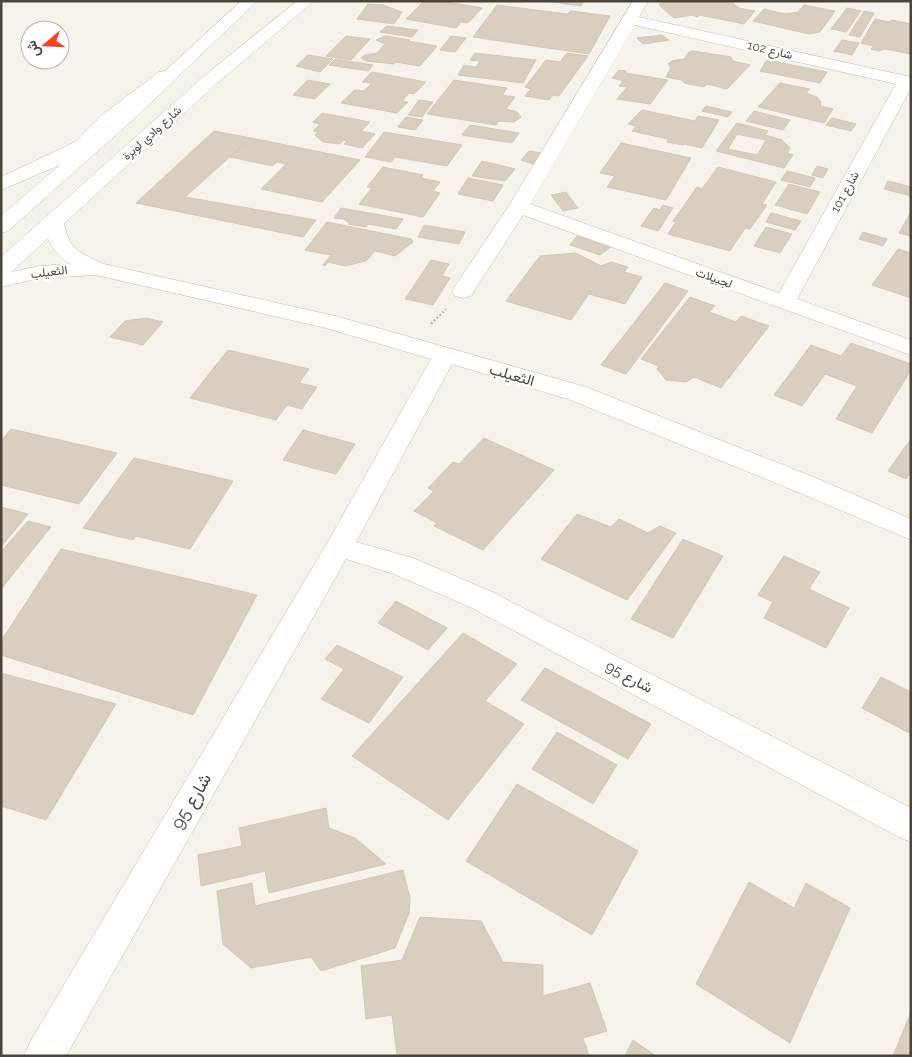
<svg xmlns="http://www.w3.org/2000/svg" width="912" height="1057" viewBox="0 0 912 1057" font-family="Raleway,Vazirmatn,sans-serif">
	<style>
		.building { fill: #d8cfc1; stroke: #d3c7b4; fill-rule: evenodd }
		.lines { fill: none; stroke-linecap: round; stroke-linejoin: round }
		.minor-casing { stroke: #c2bbae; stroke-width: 1 }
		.tertiary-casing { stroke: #c2bbae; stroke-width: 1 }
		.path { stroke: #c4b79f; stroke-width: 2.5; stroke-dasharray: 2 2; stroke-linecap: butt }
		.minor { fill: #fff; fill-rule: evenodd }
		.tertiary { fill: #fff; fill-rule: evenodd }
		.labels { text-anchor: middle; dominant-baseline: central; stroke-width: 5; stroke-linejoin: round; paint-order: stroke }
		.far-street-label { font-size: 12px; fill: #4b4439; stroke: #fff }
		.street-label { font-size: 15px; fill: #4b4439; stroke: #fff }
		.near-street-label { font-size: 18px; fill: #4b4439; stroke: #fff }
	</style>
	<rect width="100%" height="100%" fill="#f6f3ec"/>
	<g class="building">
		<polygon points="424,1 442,1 482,8 468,23 461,22 456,28 406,19"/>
		<polygon points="545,1 584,1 581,6"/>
		<polygon points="662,1 730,1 739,8 755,11 744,24 700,15 697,17 692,15 674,18 659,5"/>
		<polygon points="368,4 383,5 402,12 394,24 357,19"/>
		<polygon points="497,5 567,14 571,11 610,16 589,54 473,37"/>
		<polygon points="804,5 835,11 820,32 809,34 753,21 764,9 785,14 798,12"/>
		<polygon points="847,8 861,11 846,32 831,29"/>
		<polygon points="864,11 874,13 860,37 849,35"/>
		<polygon points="875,19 889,22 892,20 911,24 911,54 885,49 879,51 871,49 874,46 861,43"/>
		<polygon points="387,26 418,30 412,37 380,32"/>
		<polygon points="662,35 669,40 643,44 637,38"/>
		<polygon points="346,36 370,39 351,60 326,56"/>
		<polygon points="385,36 410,40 408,41 437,46 420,66 395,62 394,64 366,61 361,58 365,55 377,53 385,44 376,40"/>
		<polygon points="451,36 466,38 455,52 440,50"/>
		<polygon points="842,40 859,43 852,55 834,51"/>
		<polygon points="693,51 731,57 733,61 750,65 727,89 707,84 704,87 684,83 682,80 666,77 671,68 668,64 672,61 684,59 689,52"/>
		<polygon points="475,53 536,60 523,83 458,75 464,65 476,67 480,61 470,60"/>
		<polygon points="567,53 588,56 559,96 553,95 549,100 525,96 531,89 525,87 546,60 560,62"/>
		<polygon points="308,55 333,59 320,72 296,66"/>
		<polygon points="335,59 373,65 368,71 329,65"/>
		<polygon points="767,60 827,72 820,83 760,71"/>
		<polygon points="619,70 626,71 625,73 668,80 650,104 617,99 627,87 619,86 623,81 612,78"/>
		<polygon points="372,72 426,82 414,94 409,93 402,101 408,102 397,113 341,103 355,90 364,91 372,83 362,82"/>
		<polygon points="308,80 330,84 315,99 293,95"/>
		<polygon points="454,80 507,88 502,95 515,97 506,109 517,112 521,117 514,122 498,121 496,125 427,114"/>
		<polygon points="780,83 810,89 806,93 817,97 821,102 820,106 833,109 824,123 758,107"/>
		<polygon points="419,100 433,102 422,117 408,115"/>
		<polygon points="706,106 732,112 728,117 702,111"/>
		<polygon points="642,110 695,121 698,116 719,120 702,148 684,144 683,145 667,142 668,139 632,131 636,126 628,124"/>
		<polygon points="754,111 790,120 783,130 746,121"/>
		<polygon points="322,113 370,122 361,131 375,134 362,148 344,144 347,141 343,140 340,144 323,142 315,135 318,132 313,131 320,124 313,122"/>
		<polygon points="406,117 423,120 415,130 398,127"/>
		<polygon points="832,118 856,124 851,131 826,125"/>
		<path d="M737,123L768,131L765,135L782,140L790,148L787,153L793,155L784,168L716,151ZM737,134L766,140L757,155L728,149Z"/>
		<polygon points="470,125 519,133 512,143 462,135"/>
		<polygon points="214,131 251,138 185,197 316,220 303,237 136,203"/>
		<polygon points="384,132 462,145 447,166 395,157 391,162 365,157"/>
		<polygon points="251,138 360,160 322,202 261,189 286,164 277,162 273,166 230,157"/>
		<polygon points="621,143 691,158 666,200 607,187 615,176 600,173"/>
		<polygon points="529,151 541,153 533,164 521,160"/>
		<polygon points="482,161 515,169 505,181 472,176"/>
		<polygon points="817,166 828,169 823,178 812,175"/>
		<polygon points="383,167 423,175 421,178 440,182 433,191 440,193 423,217 359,204 372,188 367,187"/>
		<polygon points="718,167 776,182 762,204 767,205 750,229 745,228 730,251 668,234 676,222 673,221 697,187 702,189"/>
		<polygon points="787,171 815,178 810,187 781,180"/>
		<polygon points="468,178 503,185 493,201 458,194"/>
		<polygon points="888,181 911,187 911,196 884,189"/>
		<polygon points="789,184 820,192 807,214 775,205"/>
		<polygon points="566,192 578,208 563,211 551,195"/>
		<polygon points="663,205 673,208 658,231 641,226 654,208 660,210"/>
		<polygon points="341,208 403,219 396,229 368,224 366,227 348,224 349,223 344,219 334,218"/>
		<polygon points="911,212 911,236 899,233"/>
		<polygon points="771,213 801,221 795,230 766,222"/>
		<polygon points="327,222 411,239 413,242 395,256 375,251 366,261 345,266 328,262 325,266 323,265 331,255 305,250"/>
		<polygon points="424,225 465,232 459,244 418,237"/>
		<polygon points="766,227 792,234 780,253 754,246"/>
		<polygon points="863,232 887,239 883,246 859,239"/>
		<polygon points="577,236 611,247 600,255 570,245"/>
		<polygon points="898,249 911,253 911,298 872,285"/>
		<polygon points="576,253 601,266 611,262 628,267 624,272 642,277 625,304 589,294 571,320 506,301 540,256"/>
		<polygon points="431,260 449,264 442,276 450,278 433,305 405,299"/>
		<polygon points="665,283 688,291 626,374 601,365"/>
		<polygon points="690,297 715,306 709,312 736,322 741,316 769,326 721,388 694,377 686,382 666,380 657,369 659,366 641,359"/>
		<polygon points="146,318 163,322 143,345 110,337 125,321"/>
		<polygon points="851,343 911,364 911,370 872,433 836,419 857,386 825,374 802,406 774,395 811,345 841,356"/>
		<polygon points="228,350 309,369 299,383 317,387 302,409 287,405 276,420 190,398"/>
		<polygon points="11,429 117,453 79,504 1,485 1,441"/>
		<polygon points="303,430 355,444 336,474 283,460"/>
		<polygon points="484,438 554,470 483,550 434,526 437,523 414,511 434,491 428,488 453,462 459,464"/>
		<polygon points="911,439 911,472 906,479 888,471"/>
		<polygon points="134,458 233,481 190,549 136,536 133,540 83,528"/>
		<polygon points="1,507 28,514 1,547"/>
		<polygon points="577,514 611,527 619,519 648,533 660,526 676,533 627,600 541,559"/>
		<polygon points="28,521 51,527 1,589 1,552"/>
		<polygon points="683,539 723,556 673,638 631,619"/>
		<polygon points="61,549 257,595 193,715 1,655 1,641"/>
		<polygon points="784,556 820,572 809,589 849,608 826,648 764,618 773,602 758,595"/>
		<polygon points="396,601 447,628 428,650 378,623"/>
		<polygon points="463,633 517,664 485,701 524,724 448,820 352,756"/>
		<polygon points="337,645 403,677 369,723 321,699 344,669 325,659"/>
		<polygon points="545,668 651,724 628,759 521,700"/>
		<polygon points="1,673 116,704 46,820 1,806"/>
		<polygon points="881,677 911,692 911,734 862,708"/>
		<polygon points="557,732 617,765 593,804 532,769"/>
		<polygon points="517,784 638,851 592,935 466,861"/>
		<polygon points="326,808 329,828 355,838 386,864 269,893 265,871 201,886 198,855 242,846 239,828"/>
		<polygon points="403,870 410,898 409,913 395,948 321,971 311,957 251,968 223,944 217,891 252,883 255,906"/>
		<polygon points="749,882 794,908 806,883 850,908 790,1043 696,984"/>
		<polygon points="420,917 481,921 503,962 543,965 543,996 590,983 607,1031 583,1038 589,1056 397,1056 392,1015 366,1019 361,966 402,960"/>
		<polygon points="911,1012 911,1056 893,1056"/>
		<polygon points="633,1040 656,1056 625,1056"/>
	</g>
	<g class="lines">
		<g class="minor-casing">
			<g id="minor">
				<path d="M633,1H648L639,17L911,77V88L797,299L911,340V355L523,215L471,296L463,298L455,296L452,291L508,207ZM635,25L896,84L779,293L530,204Z"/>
				<polygon points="165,71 171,72 173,76 171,80 114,123 89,150 69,161 1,190 1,177 75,142 102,115 159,72"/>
				<path d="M54,216L61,218C65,224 65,231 68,237C73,252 91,258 104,264L339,317L586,387L811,476L911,519V540L793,490L568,399L452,364L356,542L413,558L490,591L911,808V842L899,837L470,607L394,574L346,559L66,1056H24L30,1042L329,540L431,359L326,328L96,275L40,278L1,287V274L40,266L70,264C54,254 46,240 44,222L47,218Z"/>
			</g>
		</g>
		<g class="tertiary-casing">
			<g id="tertiary">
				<polygon points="241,1 257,1 137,116 8,231 1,233 1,216 125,108"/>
				<polygon points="297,1 314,1 215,85 9,274 1,275 1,257 203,77"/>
			</g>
		</g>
		<polyline class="path" points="431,324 446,309"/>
		<use href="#minor" class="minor"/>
		<use href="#tertiary" class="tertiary"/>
	</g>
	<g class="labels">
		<g class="far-street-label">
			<text transform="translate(770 50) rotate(13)">شارع 102</text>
			<text transform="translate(152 133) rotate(-42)">شارع وادي لوبرة</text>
			<text transform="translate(845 192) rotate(-61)">شارع 101</text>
			<text transform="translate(49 272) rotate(-7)">الثعيلب</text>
			<text transform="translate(714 278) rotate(20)">لجبيلات</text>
		</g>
		<g class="street-label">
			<text transform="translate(512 375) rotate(16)">الثعيلب</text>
			<text transform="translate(629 677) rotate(28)">شارع 95</text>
		</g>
		<g class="near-street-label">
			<text transform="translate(191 801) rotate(-60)">شارع 95</text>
		</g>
	</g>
	<rect width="912" height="1057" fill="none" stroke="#4b4439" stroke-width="5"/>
	<g transform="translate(45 45) rotate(251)"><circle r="24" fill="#ffffff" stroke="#b7b4b0"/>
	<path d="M0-4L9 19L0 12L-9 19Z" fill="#fc3f1d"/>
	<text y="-8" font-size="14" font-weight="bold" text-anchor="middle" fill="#4b4439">ش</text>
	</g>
</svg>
